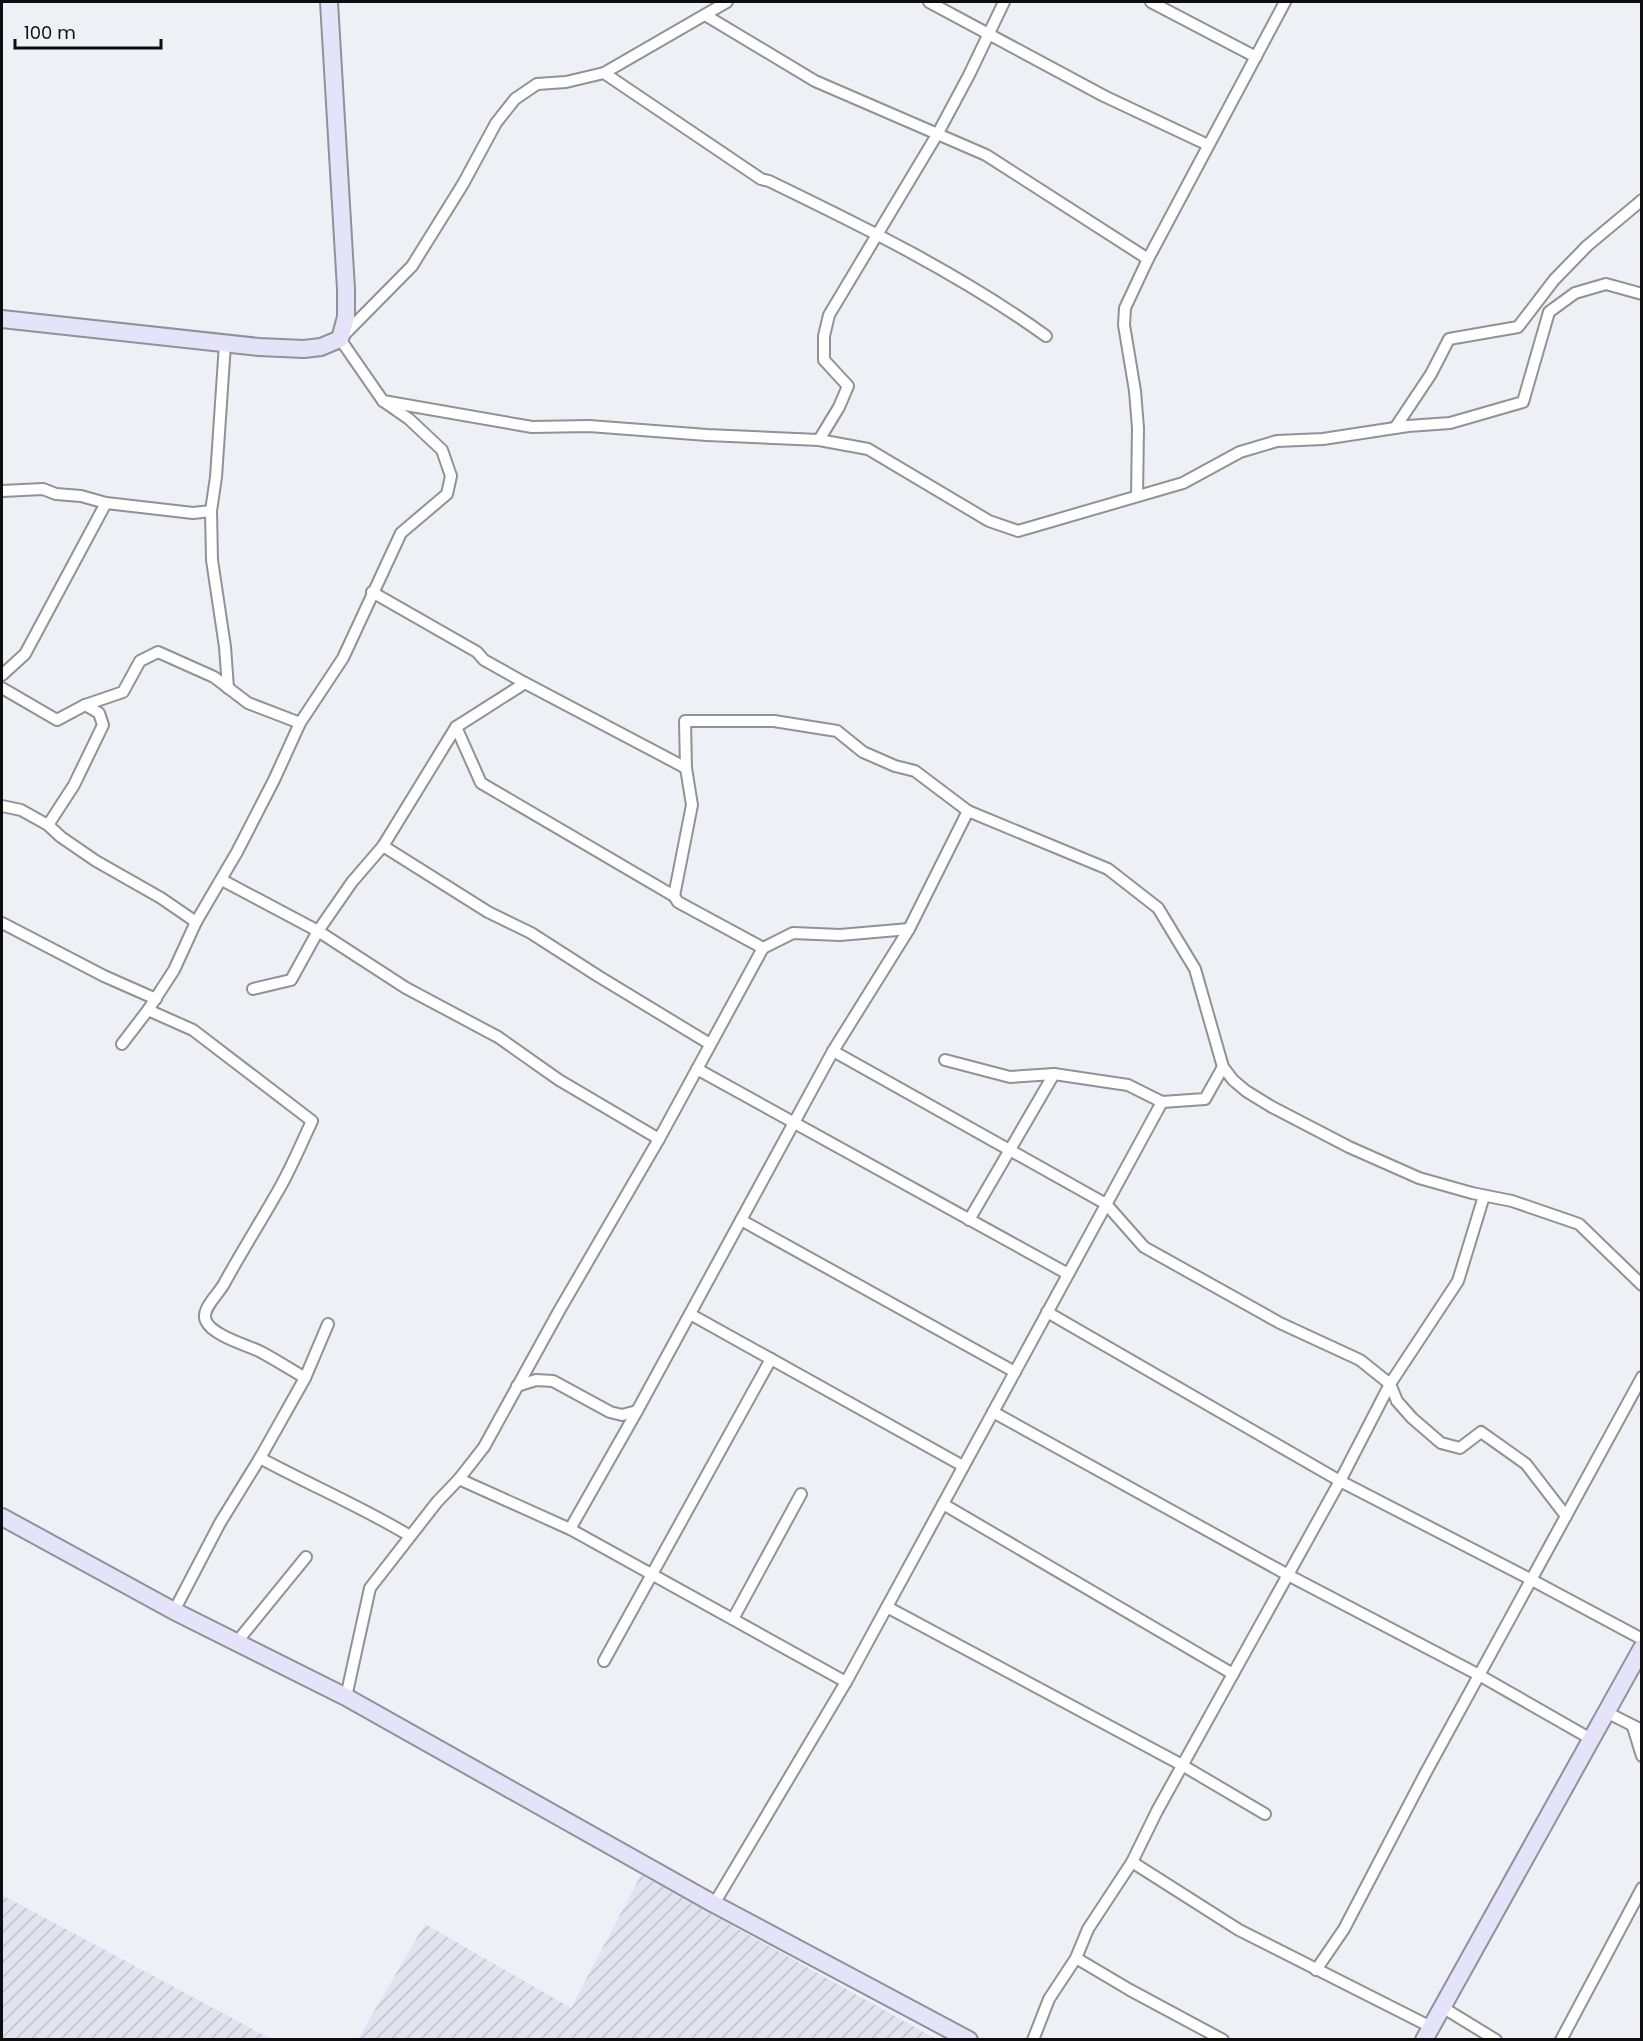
<svg xmlns="http://www.w3.org/2000/svg" width="1643" height="2041" viewBox="0 0 1643 2041" font-family="Poppins,sans-serif">
	<style>
		.industrial { fill: url(#industrial-furrows) }
		.lines { fill: none; stroke-linecap: round; stroke-linejoin: round }
		.street-casing { stroke: #919197; stroke-width: 14 }
		.secondary-casing { stroke: #919197; stroke-width: 20 }
		.street { stroke: #fff; stroke-width: 10 }
		.secondary { stroke: #e5e3fa; stroke-width: 16 }
	</style>
	<defs>
		<pattern id="industrial-furrows" width="10" height="10" patternUnits="userSpaceOnUse" patternTransform="scale(1.5)"><rect width="10" height="10" fill="#e3e3f0"/><path d="M-1 1l2-2M0 10L10 0M9 11l2-2" fill="none" stroke="#c2c2cd"/></pattern>
	</defs>
	<rect width="100%" height="100%" fill="#efeff6"/>
	<g class="industrial">
		<polygon points="641,1875 936,2039 358,2039 425,1924 571,2008"/>
		<polygon points="2,1895 271,2039 2,2039"/>
	</g>
	<g class="lines">
		<g class="street-casing">
			<g id="street">
				<polyline points="929,2 1104,96 1208,145"/>
				<polyline points="1151,2 1256,57"/>
				<polyline points="705,15 815,81 986,155 1148,259"/>
				<path d="M604,73L761,179L769,181C864,227 960,274 1046,336"/>
				<polyline points="225,344 216,477 211,511 212,560 225,647 228,688"/>
				<polyline points="383,401 532,427 589,426 707,435 819,440 868,449 989,521 1018,531 1183,483 1240,452 1277,441 1323,439 1408,426 1450,423 1523,402 1549,312 1575,293 1606,284 1642,294"/>
				<polyline points="1395,428 1431,374 1449,339 1518,327 1554,280 1587,246 1642,200"/>
				<polyline points="819,440 839,407 848,386 824,360 824,336 829,315 938,133 969,75 1004,2"/>
				<polyline points="2,491 43,489 56,494 81,496 106,503 193,513 211,511"/>
				<polyline points="1137,496 1138,428 1135,391 1124,325 1125,308 1148,259 1285,2"/>
				<polyline points="372,592 477,652 484,660 525,683 686,768 685,721 774,721 837,731 863,752 895,766 915,771 968,811 1108,869 1158,908 1195,969 1223,1067 1233,1080 1246,1091 1272,1107 1349,1147 1419,1178 1472,1193 1512,1201 1579,1224 1642,1285"/>
				<polyline points="2,675 25,654 106,503"/>
				<polyline points="2,688 57,720 85,705"/>
				<polyline points="456,727 481,783 674,896 678,902 763,948"/>
				<polyline points="2,806 21,810 48,825 61,837 96,861 161,898 196,922"/>
				<polyline points="48,825 74,785 103,725 99,713 85,705 123,692 140,661 158,652 214,677 248,703 300,723"/>
				<polyline points="383,846 488,912 531,933 598,976 710,1044"/>
				<polyline points="222,880 318,931 406,988 498,1037 559,1080 659,1139"/>
				<polyline points="674,896 692,805 686,768"/>
				<polyline points="2,923 104,976 156,999"/>
				<polyline points="253,989 291,980 318,931 352,882 383,846 456,727 525,683"/>
				<path d="M148,1010L193,1030L312,1121C301,1144 291,1169 278,1191C261,1221 242,1251 225,1282C220,1293 200,1309 206,1321C213,1336 247,1345 261,1352C276,1360 290,1369 305,1378"/>
				<polyline points="122,1044 148,1010 174,970 196,922 237,852 274,780 300,723 343,658 401,533 447,494 451,476 442,450 409,419 383,401 340,339 412,266 463,184 496,123 515,99 537,84 566,82 604,73 727,2"/>
				<polyline points="833,1051 1106,1204 1144,1247 1280,1323 1360,1360 1390,1384 1397,1401 1412,1418 1441,1443 1460,1448 1481,1432 1526,1464 1566,1516"/>
				<polyline points="945,1060 1010,1077 1054,1074 1128,1085 1162,1102 1205,1099 1223,1067"/>
				<polyline points="697,1069 1068,1274"/>
				<polyline points="741,1220 1015,1372"/>
				<polyline points="969,1220 1054,1074"/>
				<polyline points="1047,1312 1340,1481 1530,1579 1642,1639"/>
				<polyline points="690,1314 963,1466"/>
				<polyline points="517,1386 536,1380 553,1381 610,1412 622,1415 637,1411"/>
				<polyline points="993,1412 1288,1575 1479,1675 1591,1739"/>
				<path d="M260,1458C310,1485 362,1507 410,1536"/>
				<polyline points="459,1479 570,1529 846,1682"/>
				<polyline points="943,1504 1233,1674"/>
				<polyline points="570,1529 637,1411 833,1051 909,929 968,811"/>
				<polyline points="887,1607 1182,1765 1265,1814"/>
				<polyline points="174,1611 220,1523 260,1458 305,1378 328,1324"/>
				<polyline points="733,1619 801,1494"/>
				<polyline points="236,1643 306,1557"/>
				<polyline points="604,1661 771,1359"/>
				<polyline points="346,1697 370,1588 437,1502 459,1479 484,1447 559,1311 659,1139 763,948 793,933 840,935 909,929"/>
				<polyline points="1606,1712 1642,1730"/>
				<polyline points="1633,1727 1642,1756"/>
				<polyline points="1132,1862 1239,1930 1431,2027"/>
				<polyline points="714,1904 846,1682 1162,1102"/>
				<polyline points="1076,1958 1130,1990 1223,2040"/>
				<polyline points="1316,1970 1344,1929 1425,1774 1642,1377"/>
				<polyline points="1442,2007 1496,2040"/>
				<polyline points="1033,2040 1049,1999 1076,1958 1088,1929 1132,1862 1157,1811 1340,1481 1390,1384 1458,1281 1484,1196"/>
				<polyline points="1561,2040 1642,1888"/>
			</g>
		</g>
		<g class="secondary-casing">
			<g id="secondary">
				<polyline points="2,319 259,347 304,349 321,347 340,339 346,317 346,289 329,2"/>
				<polyline points="2,1517 174,1611 346,1697 714,1904 969,2040"/>
				<polyline points="1424,2040 1642,1648"/>
			</g>
		</g>
		<use href="#street" class="street"/>
		<use href="#secondary" class="secondary"/>
	</g>
	<rect width="1643" height="2041" fill="none" stroke="#0d0d0f" stroke-width="6"/>
	<path d="M15 39v9h146v-9" fill="none" stroke="#0d0d0f" stroke-width="3"/>
	<text x="24" y="39" font-size="18" fill="#0d0d0f" stroke="#efeff6" stroke-width="4.5" paint-order="stroke">100 m</text>
</svg>
